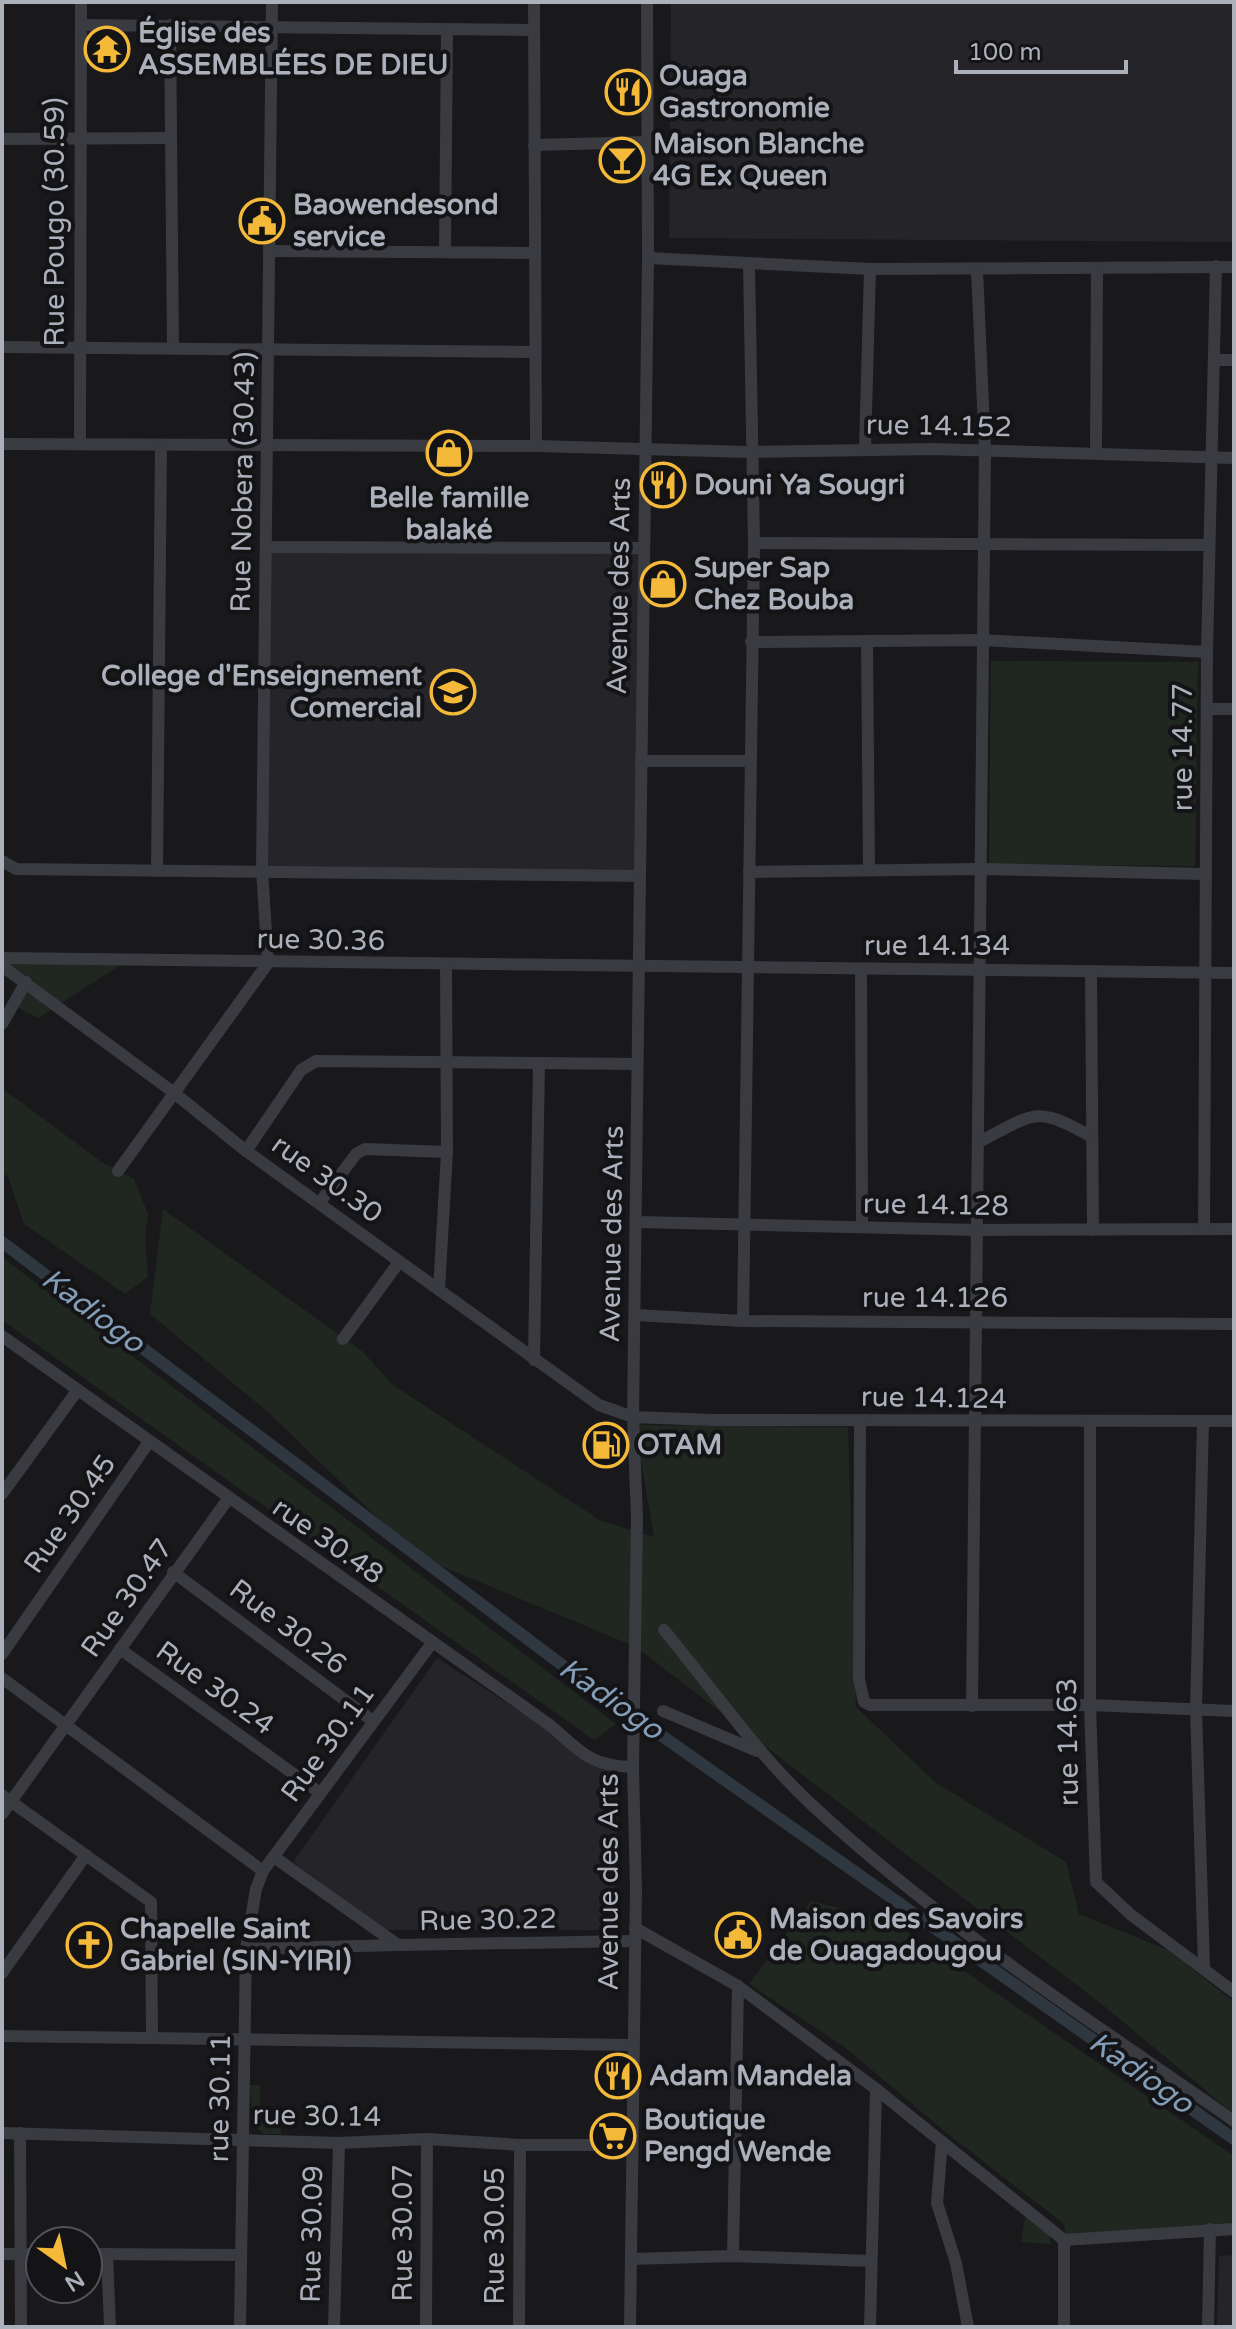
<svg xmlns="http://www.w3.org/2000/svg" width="1236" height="2329" viewBox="0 0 1236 2329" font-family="'Varela Round',sans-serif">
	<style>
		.built { fill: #252529 }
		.green { fill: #1f2720 }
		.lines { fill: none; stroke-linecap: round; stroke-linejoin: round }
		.canal { stroke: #2f3840; stroke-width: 12 }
		.minor { stroke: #3a3b41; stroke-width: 12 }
		.labels { text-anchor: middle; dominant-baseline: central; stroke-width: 8; stroke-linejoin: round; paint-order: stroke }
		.poi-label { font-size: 28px; font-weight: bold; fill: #acb0bb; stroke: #141417; text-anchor: start }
		.street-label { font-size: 28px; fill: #acb0bb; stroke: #141417 }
		.water-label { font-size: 30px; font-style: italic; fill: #839db6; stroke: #141417 }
	</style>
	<rect width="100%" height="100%" fill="#19191c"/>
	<g class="built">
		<polygon points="671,2 1234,2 1234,242 669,238"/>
		<polygon points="644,547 639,881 266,869 269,549"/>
		<polygon points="437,1658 619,1775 613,1930 385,1930 293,1862"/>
		<polygon points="1234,2255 1234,2327 1217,2327 1219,2256"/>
	</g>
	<g class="green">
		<polygon points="991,661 1198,662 1195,866 989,864"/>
		<polygon points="4,961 114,961 119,966 38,1018 15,1006 33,981"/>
		<polygon points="2,1088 103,1163 134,1179 148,1214 145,1238 148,1277 125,1294 24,1224 7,1174 2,1179"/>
		<polygon points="163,1209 363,1352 393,1385 601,1521 654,1537 635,1425 848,1427 856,1707 936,1783 1066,1862 1079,1914 1168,1950 1234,2002 1234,2114 1104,2006 636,1647 417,1556 269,1413 150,1314"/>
		<polygon points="2,1257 616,1724 594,1740 2,1320"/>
		<polygon points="811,1901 891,1921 1234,2156 1234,2224 1066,2236 1064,2224 943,2130 846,2048 749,1984"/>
		<polygon points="250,2085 260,2085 260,2119 280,2120 281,2134 264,2134 253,2125"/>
		<polygon points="1025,2218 1038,2219 1049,2232 1051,2244 1021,2242"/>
	</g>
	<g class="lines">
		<polyline class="canal" points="2,1242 570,1671 1234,2139"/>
		<g class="minor">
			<polyline points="534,2 536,446"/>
			<polyline points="82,25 534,30"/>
			<polyline points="170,25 173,348"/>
			<polyline points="2,139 171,138"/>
			<polyline points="534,145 648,142"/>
			<polyline points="271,251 533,253"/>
			<polyline points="445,251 447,30"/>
			<polyline points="648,258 870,269 1234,267"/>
			<polyline points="2,347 535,352"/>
			<polyline points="1214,360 1234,360"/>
			<polyline points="80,443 81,2"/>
			<polyline points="2,444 536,446 749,452 933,449 1234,458"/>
			<polyline points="865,449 870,269"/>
			<polyline points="1096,452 1097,268"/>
			<polyline points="754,543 1209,545"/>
			<polyline points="266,547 644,548"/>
			<polyline points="867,641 869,869"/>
			<polyline points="751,642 982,640 1207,652"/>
			<polyline points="1207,709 1234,709"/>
			<polyline points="641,761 749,761"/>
			<polyline points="2,861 16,869 640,876"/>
			<polyline points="157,871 161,446"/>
			<polyline points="749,872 981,869 1206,874"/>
			<polyline points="2,958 1234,973"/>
			<polyline points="2,966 173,1092 246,1151 599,1405 633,1417 714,1420 1234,1421"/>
			<polyline points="861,971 862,1227"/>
			<polyline points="1091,971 1093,1230"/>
			<polyline points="2,1024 26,982"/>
			<path d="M979,1142C1035,1113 1035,1105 1092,1137"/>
			<polyline points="246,1151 301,1070 316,1061 637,1064"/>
			<polyline points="118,1171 268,963 262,870 272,2"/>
			<polyline points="320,1202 356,1154 365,1149 447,1152"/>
			<polyline points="637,1222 978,1230 1234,1229"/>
			<polyline points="1204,1229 1207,652 1216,266"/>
			<polyline points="439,1290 447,1152 446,965"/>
			<polyline points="636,1315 743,1321 1234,1324"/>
			<polyline points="743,1321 754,543 749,264"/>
			<path d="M2,1336L551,1726C581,1752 590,1766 633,1767"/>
			<polyline points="343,1339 399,1262"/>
			<polyline points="534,1360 539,1063"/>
			<polyline points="860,1421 859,1679 864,1702 870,1705 1090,1705 1234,1711"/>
			<polyline points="1203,1421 1196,1709 1204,1966"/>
			<polyline points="1090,1423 1090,1705 1096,1882 1130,1914 1234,1992"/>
			<polyline points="2,1494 77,1391"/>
			<polyline points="173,1572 373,1721"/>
			<path d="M664,1630C713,1689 756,1753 812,1805C941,1925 1090,2020 1234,2121"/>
			<polyline points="120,1649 320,1793"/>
			<polyline points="2,1654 149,1442"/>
			<polyline points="2,1678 263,1871"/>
			<polyline points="972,1706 985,450 977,270"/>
			<polyline points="663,1711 757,1751"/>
			<polyline points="2,1795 151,1902 152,2038"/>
			<polyline points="2,1814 228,1499"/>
			<polyline points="274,1857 398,1945 635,1941"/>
			<polyline points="635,1928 738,1986 876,2089 1064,2240 1234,2229"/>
			<polyline points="246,1949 398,1945"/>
			<polyline points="2,1973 86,1855"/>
			<polyline points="2,2036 633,2045"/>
			<polyline points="2,2133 339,2143 427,2139 520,2145 631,2145"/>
			<polyline points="20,2133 21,2327"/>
			<polyline points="942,2142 937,2203 956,2263 968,2327"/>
			<polyline points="2,2254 40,2254"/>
			<polyline points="88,2254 240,2255"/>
			<polyline points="107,2254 110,2327"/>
			<polyline points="733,2256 738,1986"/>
			<polyline points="631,2259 733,2256 870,2261"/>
			<polyline points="240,2327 246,1949 256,1889 263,1871 432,1643"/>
			<polyline points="334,2327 339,2143"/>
			<polyline points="426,2327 427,2139"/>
			<polyline points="519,2327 520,2145"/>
			<polyline points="630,2327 636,1889 633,1767 637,1518 633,1417 648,258 647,2"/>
			<polyline points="870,2327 876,2089"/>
			<polyline points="1064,2327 1064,2240"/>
			<polyline points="1208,2327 1210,2229"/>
		</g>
	</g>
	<defs>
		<g id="temple-ring" transform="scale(2.3)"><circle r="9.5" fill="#141417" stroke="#f4b938" stroke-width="1.5"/><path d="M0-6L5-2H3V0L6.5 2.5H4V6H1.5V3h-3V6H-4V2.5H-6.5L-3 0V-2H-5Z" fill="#f4b938"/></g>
		<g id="restaurant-ring" transform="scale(2.3)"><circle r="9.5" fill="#141417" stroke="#f4b938" stroke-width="1.5"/><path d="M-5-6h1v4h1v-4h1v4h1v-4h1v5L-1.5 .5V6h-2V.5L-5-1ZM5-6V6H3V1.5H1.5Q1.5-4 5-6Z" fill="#f4b938"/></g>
		<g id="bar-ring" transform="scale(2.3)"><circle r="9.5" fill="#141417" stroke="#f4b938" stroke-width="1.5"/><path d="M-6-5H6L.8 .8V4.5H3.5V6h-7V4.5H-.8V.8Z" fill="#f4b938"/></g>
		<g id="civic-ring" transform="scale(2.3)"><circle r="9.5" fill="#141417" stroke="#f4b938" stroke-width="1.5"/><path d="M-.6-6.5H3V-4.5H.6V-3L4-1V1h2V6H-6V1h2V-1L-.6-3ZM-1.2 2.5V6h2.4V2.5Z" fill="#f4b938"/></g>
		<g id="shop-ring" transform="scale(2.3)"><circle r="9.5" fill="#141417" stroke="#f4b938" stroke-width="1.5"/><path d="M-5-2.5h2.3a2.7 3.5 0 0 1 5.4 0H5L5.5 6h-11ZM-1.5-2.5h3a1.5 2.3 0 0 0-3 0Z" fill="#f4b938"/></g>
		<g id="school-ring" transform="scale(2.3)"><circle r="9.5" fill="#141417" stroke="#f4b938" stroke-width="1.5"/><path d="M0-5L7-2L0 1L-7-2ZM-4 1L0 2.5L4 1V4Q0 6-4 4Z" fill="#f4b938"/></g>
		<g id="fuel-ring" transform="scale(2.3)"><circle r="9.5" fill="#141417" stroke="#f4b938" stroke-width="1.5"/><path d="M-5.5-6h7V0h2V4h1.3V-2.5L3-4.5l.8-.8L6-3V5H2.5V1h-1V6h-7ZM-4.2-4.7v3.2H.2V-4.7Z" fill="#f4b938"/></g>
		<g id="church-ring" transform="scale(2.3)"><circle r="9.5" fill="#141417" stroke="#f4b938" stroke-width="1.5"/><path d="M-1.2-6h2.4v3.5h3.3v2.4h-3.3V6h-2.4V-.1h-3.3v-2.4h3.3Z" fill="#f4b938"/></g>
		<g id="supermarket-ring" transform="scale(2.3)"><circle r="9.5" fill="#141417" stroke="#f4b938" stroke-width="1.5"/><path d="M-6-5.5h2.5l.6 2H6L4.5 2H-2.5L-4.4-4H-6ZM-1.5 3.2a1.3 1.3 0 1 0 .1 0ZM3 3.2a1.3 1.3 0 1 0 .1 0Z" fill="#f4b938"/></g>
	</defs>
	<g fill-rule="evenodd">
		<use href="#temple-ring" x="107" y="49"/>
		<use href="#restaurant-ring" x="628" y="92"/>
		<use href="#bar-ring" x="622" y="160"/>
		<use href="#civic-ring" x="262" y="221"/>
		<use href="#shop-ring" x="449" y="453"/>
		<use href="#restaurant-ring" x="663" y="485"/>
		<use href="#shop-ring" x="663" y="584"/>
		<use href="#school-ring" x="453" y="692"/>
		<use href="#fuel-ring" x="606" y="1445"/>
		<use href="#civic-ring" x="738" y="1935"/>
		<use href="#church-ring" x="89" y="1945"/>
		<use href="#restaurant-ring" x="618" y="2076"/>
		<use href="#supermarket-ring" x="613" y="2136"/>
	</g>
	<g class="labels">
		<g class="poi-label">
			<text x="138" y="33">Église des<tspan x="138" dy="32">ASSEMBLÉES DE DIEU</tspan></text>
			<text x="659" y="76">Ouaga<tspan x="659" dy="32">Gastronomie</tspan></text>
			<text x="653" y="144">Maison Blanche<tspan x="653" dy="32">4G Ex Queen</tspan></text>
			<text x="293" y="205">Baowendesond<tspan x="293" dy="32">service</tspan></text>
			<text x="694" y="485">Douni Ya Sougri</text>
			<text x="449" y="498" text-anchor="middle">Belle famille<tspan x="449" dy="32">balaké</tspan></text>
			<text x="694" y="568">Super Sap<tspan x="694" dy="32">Chez Bouba</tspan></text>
			<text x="422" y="676" text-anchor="end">College d'Enseignement<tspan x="422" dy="32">Comercial</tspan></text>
			<text x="637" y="1445">OTAM</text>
			<text x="769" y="1919">Maison des Savoirs<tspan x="769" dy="32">de Ouagadougou</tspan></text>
			<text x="120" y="1929">Chapelle Saint<tspan x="120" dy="32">Gabriel (SIN-YIRI)</tspan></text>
			<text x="649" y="2076">Adam Mandela</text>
			<text x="644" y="2120">Boutique<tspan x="644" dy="32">Pengd Wende</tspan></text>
		</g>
		<g class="street-label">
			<text transform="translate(55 222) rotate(-90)">Rue Pougo (30.59)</text>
			<text transform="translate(939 426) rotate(1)">rue 14.152</text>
			<text transform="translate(243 482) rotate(-89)">Rue Nobera (30.43)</text>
			<text transform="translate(619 586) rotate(-89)">Avenue des Arts</text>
			<text transform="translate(1183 747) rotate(-90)">rue 14.77</text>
			<text transform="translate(321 940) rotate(1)">rue 30.36</text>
			<text x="937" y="946">rue 14.134</text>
			<text transform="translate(327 1179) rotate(36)">rue 30.30</text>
			<text transform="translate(936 1205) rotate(1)">rue 14.128</text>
			<text transform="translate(612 1234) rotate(-89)">Avenue des Arts</text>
			<text x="935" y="1298">rue 14.126</text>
			<text transform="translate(934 1398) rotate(1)">rue 14.124</text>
			<text transform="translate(70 1514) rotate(-55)">Rue 30.45</text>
			<text transform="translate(328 1541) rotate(35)">rue 30.48</text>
			<text transform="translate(127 1598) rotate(-55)">Rue 30.47</text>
			<text transform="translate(288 1627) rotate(37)">Rue 30.26</text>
			<text transform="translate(215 1688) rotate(36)">Rue 30.24</text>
			<text transform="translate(1068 1742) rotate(-91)">rue 14.63</text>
			<text transform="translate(328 1743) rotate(-54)">Rue 30.11</text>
			<text transform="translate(609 1882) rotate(-90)">Avenue des Arts</text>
			<text transform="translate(488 1920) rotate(-1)">Rue 30.22</text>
			<text transform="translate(220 2098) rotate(-89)">rue 30.11</text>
			<text transform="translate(317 2116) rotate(1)">rue 30.14</text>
			<text transform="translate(403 2233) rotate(-90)">Rue 30.07</text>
			<text transform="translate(312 2234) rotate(-89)">Rue 30.09</text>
			<text transform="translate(495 2236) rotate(-90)">Rue 30.05</text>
		</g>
		<g class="water-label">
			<text transform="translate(93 1311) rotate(37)">Kadiogo</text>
			<text transform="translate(611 1699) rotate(35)">Kadiogo</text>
			<text transform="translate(1141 2073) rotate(35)">Kadiogo</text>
		</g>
	</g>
	<rect width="1236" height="2329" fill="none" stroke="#acb0bb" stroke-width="8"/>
	<g transform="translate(64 2265) rotate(147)"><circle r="38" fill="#141417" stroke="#515259" stroke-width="2"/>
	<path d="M0-6L14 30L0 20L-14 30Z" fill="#f4b938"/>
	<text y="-12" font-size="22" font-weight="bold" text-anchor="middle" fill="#acb0bb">N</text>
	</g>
	<path d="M956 60v12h170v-12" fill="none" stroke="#acb0bb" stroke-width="4"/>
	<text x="968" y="60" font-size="24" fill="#acb0bb" stroke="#141417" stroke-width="6" paint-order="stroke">100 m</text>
</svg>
